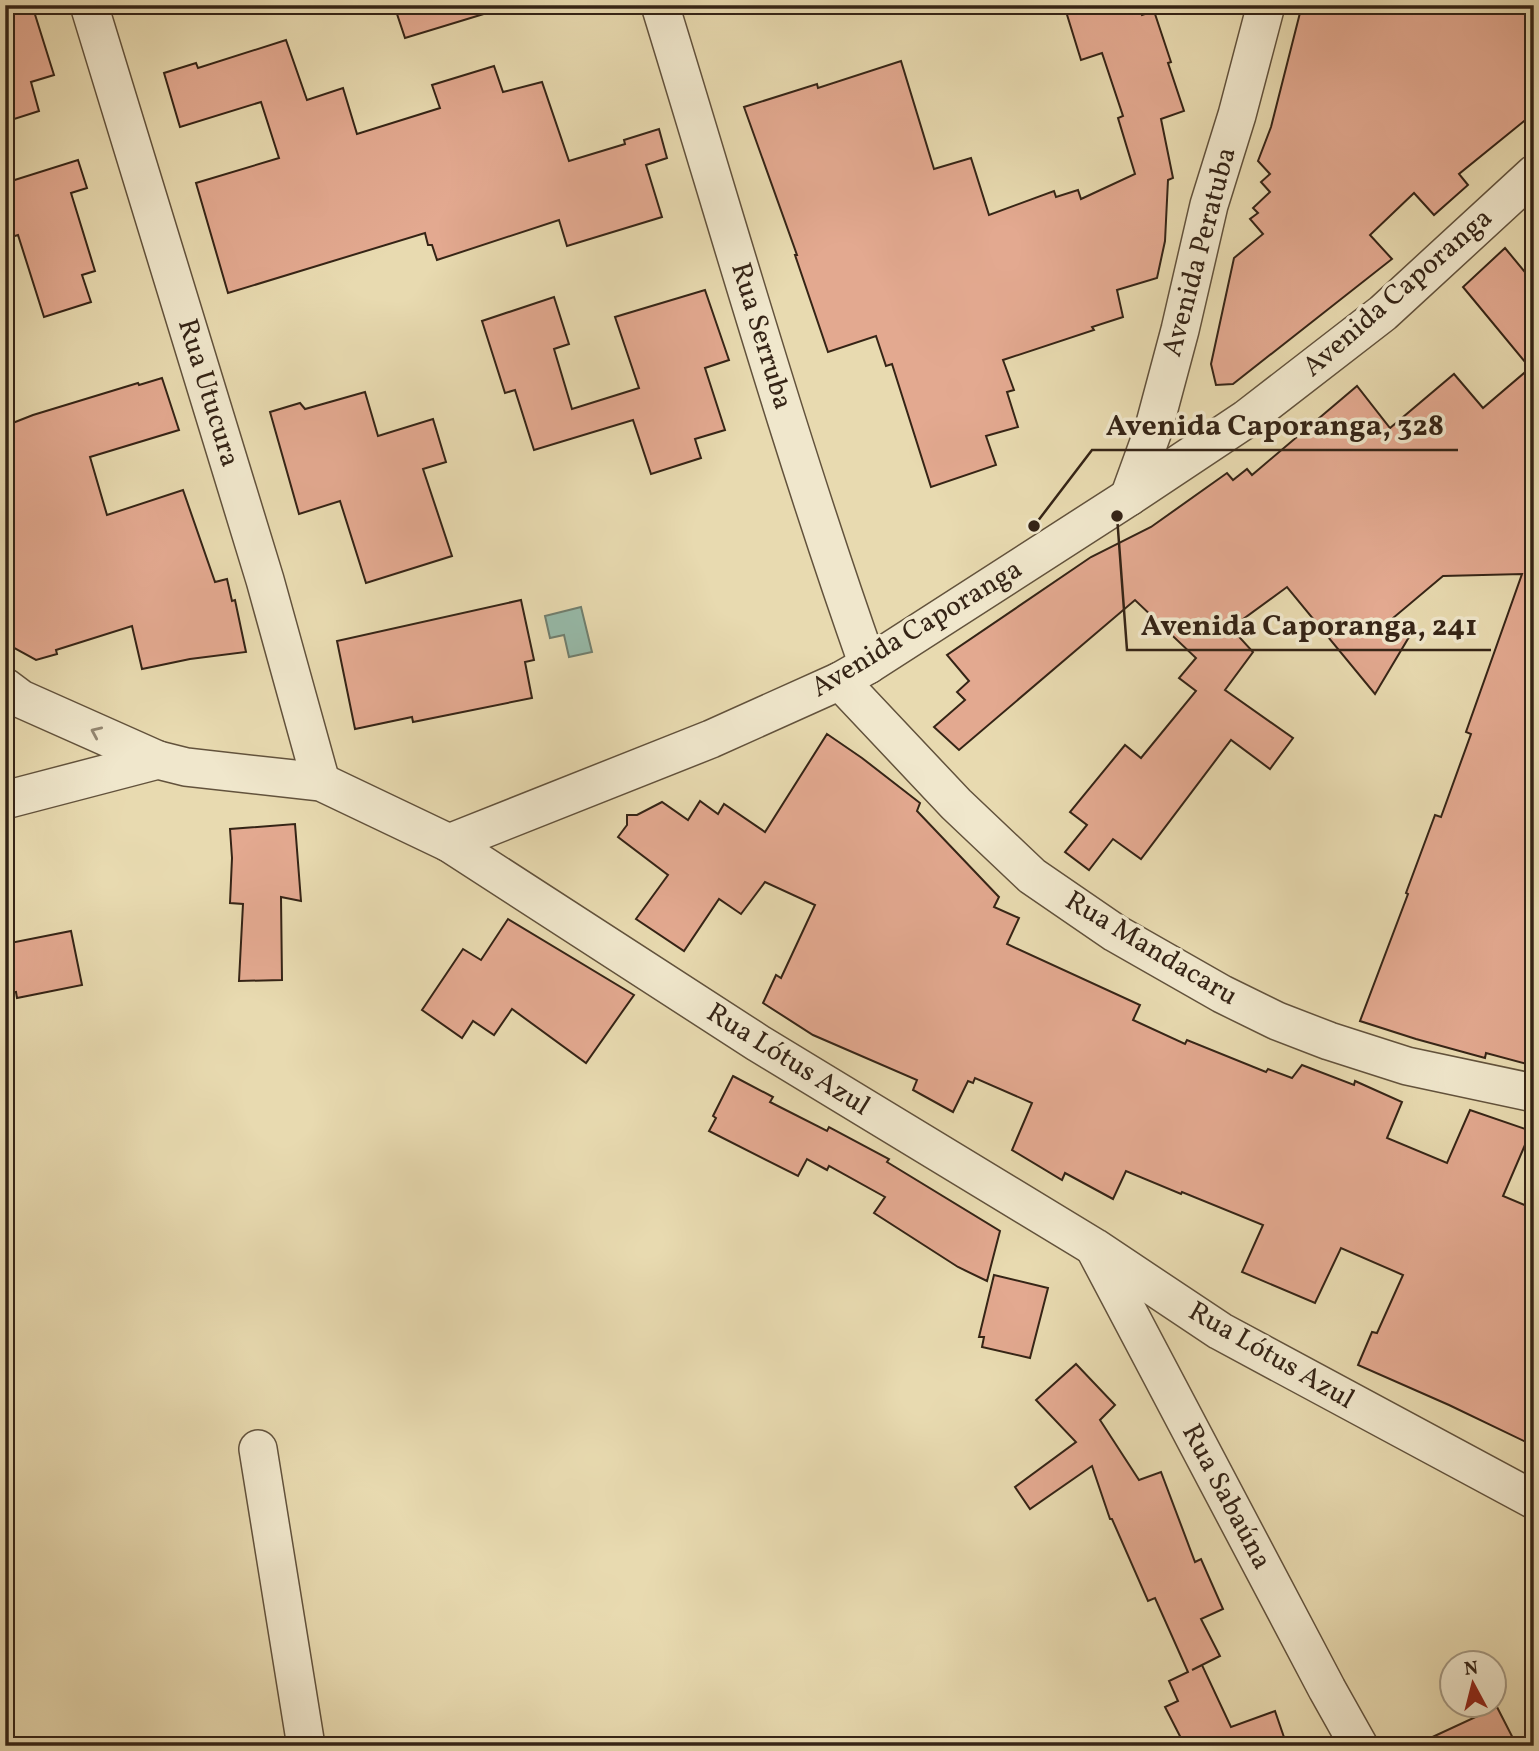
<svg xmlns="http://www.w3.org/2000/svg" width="1539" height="1751" viewBox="0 0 1539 1751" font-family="Vollkorn,serif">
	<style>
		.water { fill: #97bbaa; stroke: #707f6f; stroke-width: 2 }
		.building { fill: #e3a990; stroke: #352416; stroke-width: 2 }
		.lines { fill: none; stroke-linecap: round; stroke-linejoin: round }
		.street-casing { stroke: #62523c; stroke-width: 40 }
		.street { stroke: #f0e7cc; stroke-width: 37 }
		.oneway { stroke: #928671 }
		.labels { text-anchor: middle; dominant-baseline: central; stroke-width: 7; stroke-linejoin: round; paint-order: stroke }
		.street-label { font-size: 28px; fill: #352416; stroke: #f0e7cc }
		.leader { fill: none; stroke: #352416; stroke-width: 2.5 }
		.callout-dot { fill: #352416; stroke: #f0e7cc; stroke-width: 2.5 }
		.callout-label { font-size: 30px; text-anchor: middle; font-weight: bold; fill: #352416; stroke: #f0e7cc; stroke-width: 7; stroke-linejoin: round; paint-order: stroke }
	</style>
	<rect width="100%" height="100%" fill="#e8dab0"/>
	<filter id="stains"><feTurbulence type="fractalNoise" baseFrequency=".00286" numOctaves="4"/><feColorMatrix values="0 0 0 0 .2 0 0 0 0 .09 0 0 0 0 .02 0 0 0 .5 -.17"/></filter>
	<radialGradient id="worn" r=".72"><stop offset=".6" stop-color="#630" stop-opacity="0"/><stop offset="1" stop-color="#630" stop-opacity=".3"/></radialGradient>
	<polygon class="water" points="581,607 592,652 569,657 564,635 550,638 545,616"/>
	<g class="building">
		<polygon points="5,5 32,5 54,75 31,82 39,111 5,122"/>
		<polygon points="394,5 486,5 487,13 405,38"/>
		<polygon points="1064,5 1138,5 1142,15 1154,11 1171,62 1168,63 1184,111 1161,119 1173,178 1168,180 1165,241 1157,278 1117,290 1123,317 1092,327 1094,330 1003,360 1014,390 1007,392 1018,427 986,436 996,465 931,487 892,364 886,366 876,336 828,352 795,255 797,255 744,107 817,84 818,88 901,61 934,169 971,158 989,215 1054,191 1056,197 1078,190 1081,199 1135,174 1118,118 1123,116 1102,53 1081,60"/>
		<polygon points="1302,5 1534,5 1534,113 1459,174 1468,185 1434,215 1414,193 1370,235 1392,259 1233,384 1216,385 1211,364 1234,258 1263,234 1250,219 1258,213 1253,208 1270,192 1261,182 1270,174 1258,161 1271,127"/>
		<polygon points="286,40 307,100 343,88 357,134 440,108 432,85 494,66 503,92 542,82 569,161 625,144 624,140 659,129 667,158 646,165 662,217 567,246 559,220 437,260 432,245 428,245 425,233 228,293 196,183 279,158 261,102 180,127 164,73 196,63 198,68"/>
		<polygon points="78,160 87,188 71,193 95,271 82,275 91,302 44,317 18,235 5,239 5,183"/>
		<polygon points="1505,248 1534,283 1534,1066 1486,1053 1485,1058 1416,1039 1360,1021 1408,894 1406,893 1435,815 1441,817 1471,734 1466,732 1522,574 1443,576 1393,618 1409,637 1375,694 1287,587 1231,628 1253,652 1225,690 1293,738 1270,769 1231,740 1141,859 1113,839 1089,870 1065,852 1087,825 1070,812 1125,745 1141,758 1196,691 1179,678 1196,658 1135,600 959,750 934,727 965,700 957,692 969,681 947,655 1091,557 1151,527 1227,473 1233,480 1247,469 1252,475 1357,386 1390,428 1454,374 1483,408 1530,368 1463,287"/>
		<polygon points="705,290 729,360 705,368 725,430 695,439 701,458 651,474 633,420 534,450 515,390 505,393 482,321 554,297 569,344 554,349 572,409 639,388 615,317"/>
		<polygon points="162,378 179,430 90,457 107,515 183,490 215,582 227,579 232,601 235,600 246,652 190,659 142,669 132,626 56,650 57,654 36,660 5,643 5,426 33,415 138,383 139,385"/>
		<polygon points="365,392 378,436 433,419 446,462 423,469 452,556 366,583 340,501 299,514 270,412 300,403 305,409"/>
		<polygon points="521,600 534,660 525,662 532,698 413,722 412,717 355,729 337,641"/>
		<polygon points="827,734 862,758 920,803 917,811 999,897 994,907 1019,918 1007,944 1140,1005 1133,1020 1185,1044 1187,1040 1266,1072 1268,1069 1292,1078 1302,1065 1354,1085 1355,1081 1402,1102 1387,1138 1447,1163 1470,1110 1531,1131 1503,1196 1534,1209 1534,1425 1526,1442 1449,1405 1358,1365 1372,1332 1377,1333 1403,1275 1341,1248 1315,1303 1242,1272 1263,1225 1182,1192 1181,1194 1126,1171 1113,1199 1065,1173 1062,1180 1012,1150 1032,1103 975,1078 973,1083 968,1081 953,1112 913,1090 917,1080 813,1035 763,1003 776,975 781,978 815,905 765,882 741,914 719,899 684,951 636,919 668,875 618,837 627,825 627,815 637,815 662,802 688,820 700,801 718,814 724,804 765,832"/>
		<polygon points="295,824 301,901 281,897 282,980 239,981 243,904 230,903 232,858 230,829"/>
		<polygon points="508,919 634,995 586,1063 512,1009 494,1035 473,1021 462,1038 422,1010 463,949 481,960"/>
		<polygon points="71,931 82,985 17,998 16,992 5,994 5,944"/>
		<polygon points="733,1076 773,1097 770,1102 827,1131 829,1127 889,1159 887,1162 1000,1231 987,1281 958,1267 874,1213 885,1197 829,1166 827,1170 807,1159 798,1176 709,1131 716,1118 713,1116"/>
		<polygon points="994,1275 1048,1288 1030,1358 982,1347 984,1337 979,1337"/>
		<polygon points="1076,1364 1115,1405 1100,1420 1139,1480 1161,1472 1195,1562 1201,1559 1223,1609 1201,1619 1220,1656 1192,1670 1202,1665 1231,1727 1275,1711 1287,1746 1185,1746 1165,1707 1178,1701 1169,1681 1188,1672 1155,1598 1148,1601 1112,1519 1110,1519 1092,1466 1030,1509 1015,1487 1076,1442 1036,1400"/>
		<polygon points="1497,1707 1517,1746 1413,1746"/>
	</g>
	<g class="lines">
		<g class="street-casing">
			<g id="street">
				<polyline points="89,5 265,580 321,782"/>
				<path d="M660,5C728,226 791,448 868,665"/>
				<polyline points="1129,497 1153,431 1180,330 1209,205 1237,115 1266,5"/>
				<polyline points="840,681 956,804 1032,876 1115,933 1222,994 1277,1021 1329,1041 1407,1066 1534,1093"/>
				<polyline points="5,687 21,699 158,760"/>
				<polyline points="5,800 158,760 186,767 321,782 449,843 758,1043 1094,1247 1220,1331 1534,1500"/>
				<polyline points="449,843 711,739 840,681 868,665 1129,497 1246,419 1383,313 1534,174"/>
				<polyline points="1096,1251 1327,1689 1359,1746"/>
				<polyline points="258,1449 306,1746"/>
			</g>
		</g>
		<use href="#street" class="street"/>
	</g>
	<defs><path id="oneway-chevron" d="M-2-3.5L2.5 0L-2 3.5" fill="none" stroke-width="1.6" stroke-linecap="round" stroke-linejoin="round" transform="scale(1.75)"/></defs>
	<use class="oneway" href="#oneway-chevron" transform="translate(96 732) rotate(-156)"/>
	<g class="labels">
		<g class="street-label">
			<text transform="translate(1200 252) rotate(-75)">Avenida Peratuba</text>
			<text transform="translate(1398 293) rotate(-41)">Avenida Caporanga</text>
			<text transform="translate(761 336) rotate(73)">Rua Serruba</text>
			<text transform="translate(208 393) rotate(73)">Rua Utucura</text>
			<text transform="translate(917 629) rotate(-31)">Avenida Caporanga</text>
			<text transform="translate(1151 949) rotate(31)">Rua Mandacaru</text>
			<text transform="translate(788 1060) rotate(32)">Rua Lótus Azul</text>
			<text transform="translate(1271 1356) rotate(30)">Rua Lótus Azul</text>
			<text transform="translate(1226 1497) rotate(62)">Rua Sabaúna</text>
		</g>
	</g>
	<path class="leader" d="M1034 526L1092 450H1458M1117 516L1127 650H1491"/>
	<g class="callout-dot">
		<circle cx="1034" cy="526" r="7"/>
		<circle cx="1117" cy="516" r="7"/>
	</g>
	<g class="callout-label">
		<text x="1275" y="435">Avenida Caporanga, 328</text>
		<text x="1309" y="635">Avenida Caporanga, 241</text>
	</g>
	<rect width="1539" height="1751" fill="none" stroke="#e8dab0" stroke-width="28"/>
	<rect x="7" y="7" width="1525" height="1737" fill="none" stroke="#352416" stroke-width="3.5"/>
	<rect x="14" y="14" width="1511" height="1723" fill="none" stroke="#352416" stroke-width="2"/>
	<g transform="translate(1473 1684) rotate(353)"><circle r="33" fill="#f0e7cc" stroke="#a59983" stroke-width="2"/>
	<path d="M0-5L12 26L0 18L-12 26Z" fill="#8f2418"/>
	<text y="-10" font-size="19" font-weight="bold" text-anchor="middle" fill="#352416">N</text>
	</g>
	<rect width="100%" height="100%" filter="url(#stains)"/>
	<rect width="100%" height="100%" fill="url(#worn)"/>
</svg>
